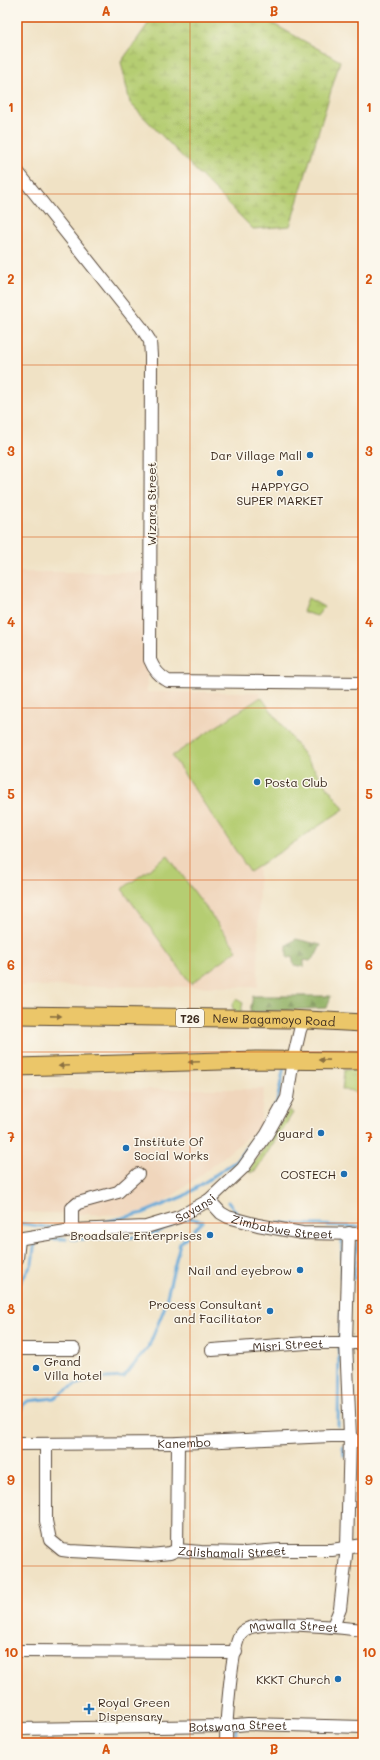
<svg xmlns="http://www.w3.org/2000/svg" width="380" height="1760" viewBox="0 0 380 1760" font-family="Mali,sans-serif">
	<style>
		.built { fill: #f0d6bc }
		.grass { fill: url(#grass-tufts); stroke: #787c48 }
		.forest { fill: url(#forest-firs); stroke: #666d41 }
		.wetland { fill: url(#wetland-marsh); stroke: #787c48 }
		.park { fill: #b5cd72; stroke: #787c48 }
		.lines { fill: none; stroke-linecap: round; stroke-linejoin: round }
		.stream { stroke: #61a6d7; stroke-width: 3 }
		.minor-casing { stroke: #564637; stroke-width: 14 }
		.highway-casing { stroke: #564637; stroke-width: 19 }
		.minor { stroke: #fff; stroke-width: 12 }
		.highway { stroke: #ebc669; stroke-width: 17 }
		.oneway { fill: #8a7040 }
		.grid { fill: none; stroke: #d7540e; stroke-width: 1; stroke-opacity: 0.55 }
		.poi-dot { fill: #1f6fb2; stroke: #fbf7ec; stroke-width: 1.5 }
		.labels { text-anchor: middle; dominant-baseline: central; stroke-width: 3; stroke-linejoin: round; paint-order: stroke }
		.shield { fill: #fbf7ec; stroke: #75685c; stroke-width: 1 }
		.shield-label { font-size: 11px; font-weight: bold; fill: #3b2a1e }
		.poi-label { font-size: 12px; fill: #3b2a1e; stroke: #fbf7ec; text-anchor: end }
		.street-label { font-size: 12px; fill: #3b2a1e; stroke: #fbf7ec }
		.neatline { fill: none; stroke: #d7540e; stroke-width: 1.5 }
		.grid-label { font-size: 13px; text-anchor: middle; font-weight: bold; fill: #d7540e }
	</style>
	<defs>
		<pattern id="grass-tufts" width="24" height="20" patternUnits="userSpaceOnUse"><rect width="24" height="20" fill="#b5cd72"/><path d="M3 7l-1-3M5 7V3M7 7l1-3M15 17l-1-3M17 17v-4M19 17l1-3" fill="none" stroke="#9db062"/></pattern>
		<pattern id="forest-firs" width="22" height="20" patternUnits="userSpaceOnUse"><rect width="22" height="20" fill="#90b064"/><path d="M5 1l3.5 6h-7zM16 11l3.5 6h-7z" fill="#778f52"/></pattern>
		<pattern id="wetland-marsh" width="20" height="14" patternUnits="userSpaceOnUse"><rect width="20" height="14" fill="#b5cd72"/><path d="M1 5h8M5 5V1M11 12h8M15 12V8" fill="none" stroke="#9db062"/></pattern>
	</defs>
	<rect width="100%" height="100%" fill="#fbf7ec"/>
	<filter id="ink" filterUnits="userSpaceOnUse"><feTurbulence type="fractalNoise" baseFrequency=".025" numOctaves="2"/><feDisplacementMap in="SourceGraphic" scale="8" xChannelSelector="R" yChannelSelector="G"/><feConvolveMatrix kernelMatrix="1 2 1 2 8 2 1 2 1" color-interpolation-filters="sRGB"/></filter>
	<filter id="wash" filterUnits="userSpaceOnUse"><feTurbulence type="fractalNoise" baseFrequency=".012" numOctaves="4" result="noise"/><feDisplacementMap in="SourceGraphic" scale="16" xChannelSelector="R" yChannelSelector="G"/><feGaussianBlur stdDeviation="0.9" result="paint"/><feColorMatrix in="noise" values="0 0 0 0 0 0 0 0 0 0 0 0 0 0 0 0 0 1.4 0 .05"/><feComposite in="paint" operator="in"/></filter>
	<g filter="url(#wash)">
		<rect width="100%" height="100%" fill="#f0e2c5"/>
		<g class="built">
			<polygon points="17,572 148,572 147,692 260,692 258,987 17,986"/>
			<polygon points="17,1089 264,1089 260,1127 210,1168 155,1209 122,1215 17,1212"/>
		</g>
		<g class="grass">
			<polygon points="308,598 324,607 317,616 303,612"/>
			<polygon points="236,999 243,1003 240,1015 233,1009 232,1005"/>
			<polygon points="363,1069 363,1095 349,1090 342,1090 344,1070"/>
			<polygon points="289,1110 293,1113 256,1170 250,1173 249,1171"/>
		</g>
		<g class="forest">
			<polygon points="296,939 321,945 316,955 310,961 304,960 304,967 294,965 292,957 287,958 287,945"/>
			<polygon points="253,996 331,996 327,1008 250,1012"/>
		</g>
		<polygon class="wetland" points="153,17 261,17 340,61 290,226 253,229 130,103 121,62"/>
		<g class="park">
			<polygon points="261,697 344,809 250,872 172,756"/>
			<polygon points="168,856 237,950 191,984 122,889"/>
		</g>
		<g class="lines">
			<g class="stream">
				<polyline points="228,1202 238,1215"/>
				<polyline points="185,1220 189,1218 203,1221"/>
				<polyline points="17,1223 53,1228"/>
				<polyline points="100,1223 143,1213 184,1196 236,1161 258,1133 277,1102 284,1066"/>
				<polyline points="280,1223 363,1227"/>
				<polyline points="142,1236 155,1233 172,1225"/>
				<polyline points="112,1238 134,1237"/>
				<polyline points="49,1239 66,1239"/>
				<polyline points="72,1239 84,1239"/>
				<polyline points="91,1239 104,1238"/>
				<polyline points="354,1279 357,1242 363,1242"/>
				<polyline points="342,1281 342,1236"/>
				<polyline points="17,1288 32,1264 34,1248 37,1240"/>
				<polyline points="339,1341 341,1312"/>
				<polyline points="17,1425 23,1405 28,1401 54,1398 73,1386 90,1379 124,1377 149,1346 164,1309 180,1243 203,1221"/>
				<polyline points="338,1426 339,1346"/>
				<polyline points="343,1447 344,1456"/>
				<polyline points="340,1567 339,1560 341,1555"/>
				<polyline points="17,1718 17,1719"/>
				<polyline points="235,1743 236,1728"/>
			</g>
		</g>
	</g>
	<g filter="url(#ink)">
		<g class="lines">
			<g class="minor-casing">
				<g id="minor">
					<path d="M17,171L141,327L150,341L151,356L150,660C154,670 159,676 168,681L363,683"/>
					<path id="s1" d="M209,1200L221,1213L228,1217L258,1225L302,1233L363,1234"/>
					<polyline points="72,1230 72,1208 78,1203 118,1192 138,1174"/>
					<path id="s2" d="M17,1239L72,1230L146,1227L179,1217L209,1200L243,1168L267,1134L287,1098L293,1060L300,1030L304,1020"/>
					<polyline points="17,1259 19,1239"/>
					<polyline points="17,1349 74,1349"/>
					<path id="s3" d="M212,1350L307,1343H363"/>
					<path id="s4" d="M17,1444L178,1443L331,1436H350L355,1441H363"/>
					<path id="s5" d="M46,1445V1521L50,1540L62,1550L70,1551L151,1555L170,1553L177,1550L201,1552L245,1553L279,1550H332L363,1545"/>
					<polyline points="177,1550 178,1443"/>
					<polyline points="333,1626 340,1609 347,1547 350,1436 346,1342 349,1233"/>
					<polyline points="17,1651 236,1652"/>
					<path id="s6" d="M17,1729L226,1726L248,1724L363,1727"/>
					<path id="s7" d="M226,1743C226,1725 231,1643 242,1632C257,1617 341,1628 363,1630"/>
				</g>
			</g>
			<g class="highway-casing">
				<g id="highway">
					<path id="s8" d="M17,1015L289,1019L363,1023"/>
					<polyline points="17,1067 256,1060 363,1061"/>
				</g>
			</g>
			<use href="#minor" class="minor"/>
			<use href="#highway" class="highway"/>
		</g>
		<defs><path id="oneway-solid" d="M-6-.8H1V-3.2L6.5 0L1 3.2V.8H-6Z"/></defs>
		<g class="oneway">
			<use href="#oneway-solid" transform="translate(56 1016) rotate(1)"/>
			<use href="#oneway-solid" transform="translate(324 1060) rotate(-179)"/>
			<use href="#oneway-solid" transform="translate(194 1062) rotate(178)"/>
			<use href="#oneway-solid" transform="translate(64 1066) rotate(178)"/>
		</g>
	</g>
	<path class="grid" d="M190,17V1743M17,194H363M17,365H363M17,537H363M17,708H363M17,880H363M17,1052H363M17,1223H363M17,1395H363M17,1566H363"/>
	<g class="poi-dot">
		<circle cx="310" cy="455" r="4"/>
		<circle cx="280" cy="473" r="4"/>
		<circle cx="257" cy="782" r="4"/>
		<circle cx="321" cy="1133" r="4"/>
		<circle cx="126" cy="1148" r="4"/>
		<circle cx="344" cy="1174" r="4"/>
		<circle cx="210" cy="1235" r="4"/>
		<circle cx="300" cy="1270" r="4"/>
		<circle cx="270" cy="1311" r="4"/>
		<circle cx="36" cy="1368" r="4"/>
		<circle cx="338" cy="1679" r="4"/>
		<path d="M87 1703h4v4h4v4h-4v4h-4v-4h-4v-4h4z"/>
	</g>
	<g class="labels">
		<rect class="shield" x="176" y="1009" width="28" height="18" rx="3"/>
		<g class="shield-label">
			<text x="190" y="1018">T26</text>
		</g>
		<g class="poi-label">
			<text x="302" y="455">Dar Village Mall</text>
			<text x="280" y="486" text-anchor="middle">HAPPYGO<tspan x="280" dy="14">SUPER MARKET</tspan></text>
			<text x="265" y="782" text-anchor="start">Posta Club</text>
			<text x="313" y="1133">guard</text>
			<text x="134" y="1141" text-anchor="start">Institute Of<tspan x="134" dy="14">Social Works</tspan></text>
			<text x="336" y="1174">COSTECH</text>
			<text x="202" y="1235">Broadsale Enterprises</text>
			<text x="292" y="1270">Nail and eyebrow</text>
			<text x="262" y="1304">Process Consultant<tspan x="262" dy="14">and Facilitator</tspan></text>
			<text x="44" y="1361" text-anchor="start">Grand<tspan x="44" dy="14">Villa hotel</tspan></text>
			<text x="330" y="1679">KKKT Church</text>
			<text x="98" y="1702" text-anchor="start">Royal Green<tspan x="98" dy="14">Dispensary</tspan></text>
		</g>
		<g class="street-label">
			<text transform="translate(151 504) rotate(-90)">Wizara Street</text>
			<text stroke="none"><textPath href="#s8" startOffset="257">New Bagamoyo Road</textPath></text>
			<text stroke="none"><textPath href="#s2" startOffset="183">Sayansi</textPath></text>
			<text stroke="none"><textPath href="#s1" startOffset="81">Zimbabwe Street</textPath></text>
			<text stroke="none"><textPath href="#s3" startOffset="76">Misri Street</textPath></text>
			<text stroke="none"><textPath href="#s4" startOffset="167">Kanembo</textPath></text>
			<text stroke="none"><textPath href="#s5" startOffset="282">Zalishamali Street</textPath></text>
			<text stroke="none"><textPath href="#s7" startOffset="166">Mawalla Street</textPath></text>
			<text stroke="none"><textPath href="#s6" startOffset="221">Botswana Street</textPath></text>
		</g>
	</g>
	<rect width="380" height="1760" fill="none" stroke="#fbf7ec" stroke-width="44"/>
	<rect x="22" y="22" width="336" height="1716" class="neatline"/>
	<g class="grid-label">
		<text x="106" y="16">A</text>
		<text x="274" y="16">B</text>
		<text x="11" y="112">1</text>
		<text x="369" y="112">1</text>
		<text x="11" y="284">2</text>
		<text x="369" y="284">2</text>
		<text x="11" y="456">3</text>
		<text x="369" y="456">3</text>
		<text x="11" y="627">4</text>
		<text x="369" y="627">4</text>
		<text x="11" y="799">5</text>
		<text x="369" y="799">5</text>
		<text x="11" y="970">6</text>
		<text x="369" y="970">6</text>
		<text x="11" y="1142">7</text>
		<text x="369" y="1142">7</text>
		<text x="11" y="1314">8</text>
		<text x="369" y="1314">8</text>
		<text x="11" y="1485">9</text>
		<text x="369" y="1485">9</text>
		<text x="11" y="1657">10</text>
		<text x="369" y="1657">10</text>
		<text x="106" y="1754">A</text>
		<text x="274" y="1754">B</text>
	</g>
</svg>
